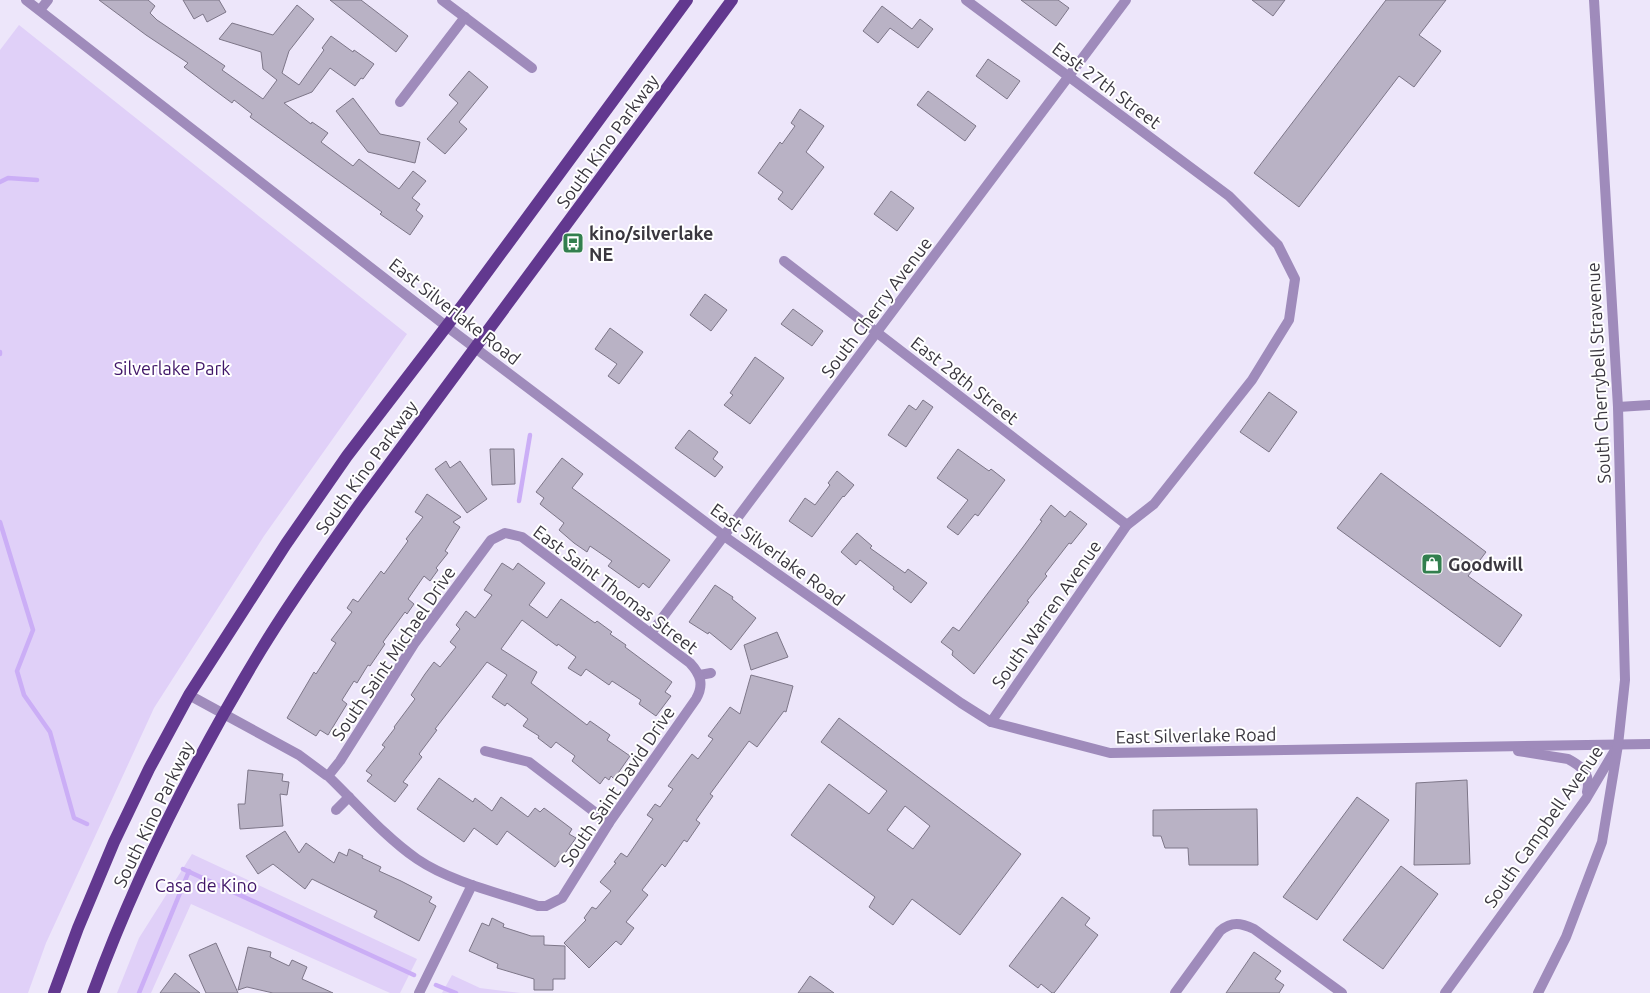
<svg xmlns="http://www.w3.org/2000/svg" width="1650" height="993" viewBox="0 0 1650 993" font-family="Ubuntu,sans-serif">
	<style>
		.green { fill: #e0d0f8 }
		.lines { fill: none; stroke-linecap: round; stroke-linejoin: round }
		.stream { stroke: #cbaef6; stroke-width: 4.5 }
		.building { fill: #b9b2c5; stroke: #7d7688; fill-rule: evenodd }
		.minor { stroke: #9f8bbb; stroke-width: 10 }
		.tertiary { stroke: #9f8bbb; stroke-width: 10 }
		.primary { stroke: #62388f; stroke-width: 12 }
		.labels { text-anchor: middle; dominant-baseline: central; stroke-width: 4; stroke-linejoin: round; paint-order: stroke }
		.street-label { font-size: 18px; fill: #3a373f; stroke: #fff }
		.poi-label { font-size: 18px; font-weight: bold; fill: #3a373f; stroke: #fff; text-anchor: start }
		.park-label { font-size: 18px; fill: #401668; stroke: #fff }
	</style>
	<rect width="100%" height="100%" fill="#ede6fa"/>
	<g class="green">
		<polygon points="19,25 407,334 264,536 154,708 46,943 28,993 0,993 0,50"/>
		<polygon points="192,854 417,959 400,993 390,993 191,904 151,993 117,993 139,938"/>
		<polygon points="452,975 480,988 521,993 442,993"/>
	</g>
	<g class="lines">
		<g class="stream">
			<polyline points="0,182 8,178 37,180"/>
			<polyline points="0,352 0,354"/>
			<polyline points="519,501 530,435"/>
			<polyline points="0,522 33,630 17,671 24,695 50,732 74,818 87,824"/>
			<polyline points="183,869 414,975"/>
			<polyline points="436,985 456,993"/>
			<polyline points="139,993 189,871"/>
		</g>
	</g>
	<g class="building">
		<polygon points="99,0 148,0 155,6 150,13 157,20 225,66 222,70 263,99 277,80 263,69 261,52 219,39 232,23 273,35 297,5 314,19 289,51 282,73 299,85 324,50 322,48 331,36 353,52 354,50 374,64 363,79 361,78 355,86 330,68 312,92 284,103 311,124 312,122 328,133 321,142 353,166 359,159 399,189 413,171 426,181 412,198 420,204 416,210 423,216 410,235 380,214 382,212 250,117 252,114 234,100 232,103 213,89 184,67 188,63 146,35"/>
		<polygon points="183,0 219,0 226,12 207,22 203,14 194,19"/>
		<polygon points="330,0 361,0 408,36 396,52"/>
		<polygon points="1021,0 1058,0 1069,8 1056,26"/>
		<polygon points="1252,0 1285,0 1273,16"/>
		<polygon points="1386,0 1446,0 1419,35 1441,51 1414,87 1399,76 1299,207 1254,173"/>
		<polygon points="882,6 912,29 920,19 933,29 918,48 890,28 878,43 863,31"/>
		<polygon points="988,59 1020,81 1007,99 976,76"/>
		<polygon points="469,71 488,87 459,122 467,129 445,154 427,139 458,103 449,95"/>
		<polygon points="928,91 976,126 965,141 917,105"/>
		<polygon points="353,98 380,134 420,142 415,163 368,152 336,111"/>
		<polygon points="800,109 824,126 806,152 824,167 792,210 778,199 783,192 758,173 780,142 782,144 795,126 791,123"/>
		<polygon points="891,191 914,208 897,231 874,214"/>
		<polygon points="705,294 727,310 711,331 690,315"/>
		<polygon points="793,309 823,331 812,346 781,324"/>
		<polygon points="610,328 643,352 619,384 608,376 617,364 595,349"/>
		<polygon points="755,357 784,378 750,424 724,405 733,395 730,393"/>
		<polygon points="1269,392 1297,412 1269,452 1240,432"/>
		<polygon points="923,400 933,407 906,447 888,435 909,405 916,410"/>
		<polygon points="689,430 718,452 713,459 723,467 715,477 675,448"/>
		<polygon points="490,449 514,449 515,484 492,485"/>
		<polygon points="958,449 989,471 991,469 1005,480 978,516 975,514 958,535 947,527 968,500 937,478"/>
		<polygon points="562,458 583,474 572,488 670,560 649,588 643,583 639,588 608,566 612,561 590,546 587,552 574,543 559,530 564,523 540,504 544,498 536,492"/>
		<polygon points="446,461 450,468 460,461 487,499 467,513 435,469"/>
		<polygon points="837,471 854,485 844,497 843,496 812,537 789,521 805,498 815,505 830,485 828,483"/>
		<polygon points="1381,473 1486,552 1468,576 1522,615 1500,647 1337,528"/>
		<polygon points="427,494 461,517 453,522 460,527 445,551 448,553 436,568 438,570 430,581 424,576 408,599 414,604 407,614 405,612 383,642 385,644 370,666 368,665 357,683 354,681 342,700 347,704 328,735 320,730 316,736 287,718 314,672 316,674 336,643 331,640 352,612 347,608 353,599 358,602 381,571 384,574 408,541 406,539 423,517 415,512"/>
		<polygon points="1051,505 1065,517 1070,511 1087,524 1071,544 1069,543 1045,574 1047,576 1027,601 1029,602 974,674 952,655 953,651 941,642 953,627 959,631 1023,547 1042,521 1040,520"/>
		<polygon points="857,533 872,546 870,548 905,573 908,569 927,583 911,603 893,589 894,587 860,560 856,565 841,552"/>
		<polygon points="502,563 513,570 518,563 545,583 529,605 547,618 561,599 595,623 597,621 612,632 610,634 626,645 625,647 672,682 665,692 671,696 656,716 639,704 641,700 612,681 609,685 586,669 581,676 568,668 576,657 558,644 557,646 522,620 501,649 537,672 531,683 587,725 590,721 610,735 607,740 630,756 614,779 611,776 609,780 605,777 600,784 572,761 575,756 556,742 551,748 538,738 539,736 523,726 528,719 507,703 505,706 492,697 507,675 487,662 435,729 437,730 419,754 422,757 403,782 408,785 395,802 367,781 372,775 366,771 385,747 382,745 395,728 394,727 415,699 411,695 425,674 434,662 440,667 456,647 450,642 460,629 456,625 466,611 475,618 492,595 484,590"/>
		<polygon points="715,585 733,597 732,599 756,618 731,650 709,632 708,634 689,622"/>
		<polygon points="777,632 788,657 751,670 744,645"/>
		<polygon points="751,675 793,686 786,712 784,711 757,747 749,741 710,794 713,796 696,820 700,823 687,842 684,840 665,867 662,864 642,890 648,895 626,922 634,928 621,945 616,941 589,968 564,943 586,920 584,918 592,907 596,909 611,891 600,882 616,863 614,862 621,853 627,857 653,819 647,815 655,804 660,807 673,789 668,786 692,754 698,759 713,739 708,736 730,707 740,714"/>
		<path d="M839,718L1021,854L960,935L912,899L893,925L869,907L875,897L791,835L829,784L869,814L887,791L821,742ZM905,806L930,826L913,849L887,830Z"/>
		<polygon points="248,770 283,774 282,781 289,782 287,795 280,794 283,826 240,829 238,804 245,804"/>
		<polygon points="439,778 473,802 475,798 492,811 501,797 528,817 535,808 540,812 544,808 572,829 569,834 576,838 555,867 507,831 497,845 474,828 464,842 417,809"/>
		<polygon points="1467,780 1470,864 1414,865 1416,783"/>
		<polygon points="1357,797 1389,820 1317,920 1283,897"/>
		<polygon points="1257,809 1258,865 1189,865 1188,848 1165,848 1161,836 1153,836 1153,810"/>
		<polygon points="285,831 299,853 306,843 334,863 339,852 347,856 349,849 363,856 362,858 381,867 379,871 401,881 432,897 429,902 436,906 419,941 374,917 377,911 312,879 305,889 273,864 258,874 246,856"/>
		<polygon points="1401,866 1438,894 1383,969 1343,940"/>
		<polygon points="1062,897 1090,918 1085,925 1098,935 1058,988 1054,993 1052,993 1041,984 1038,988 1009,966"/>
		<polygon points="492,918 504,924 503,927 531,936 544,936 544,945 565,946 565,979 553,979 553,990 534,990 534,979 497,968 498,964 469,951 482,923 489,926"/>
		<polygon points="216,943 238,993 206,993 189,955"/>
		<polygon points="248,947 271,952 270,957 289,966 292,960 307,967 302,979 333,993 273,993 247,987 238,990"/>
		<polygon points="1254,952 1281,971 1275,979 1284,985 1279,993 1226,993"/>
		<polygon points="175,973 200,993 160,993"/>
		<polygon points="810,976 834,993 798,993"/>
	</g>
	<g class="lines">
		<g class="minor">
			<polyline points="442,0 532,68"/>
			<polyline points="966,0 1229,196 1278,245 1295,279 1289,320 1252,380 1154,504 1127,525 991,722"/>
			<polyline points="40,10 48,0"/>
			<polyline points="400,102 465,17"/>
			<polyline points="784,261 1127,525"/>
			<polyline points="1618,407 1650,405"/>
			<polyline points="651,633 1126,0"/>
			<polyline points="700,675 711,673"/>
			<path d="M189,695L299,755L326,775L328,776C357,804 384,836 417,859C451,882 499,893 538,906H546L562,898L609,823L696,699C704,685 701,675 690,663L522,537L505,533L491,540L414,644L340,761L328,776"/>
			<polyline points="485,751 529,762 609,823"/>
			<polyline points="336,810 349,797"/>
			<polyline points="419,993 472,885"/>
			<path d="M1175,993L1220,931C1232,921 1241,923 1254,929L1342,993"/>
		</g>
		<g class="tertiary">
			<polyline points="26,0 446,326 724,536 961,703 991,722 1110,753 1650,744"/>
			<path d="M1518,751L1568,759C1583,767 1591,774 1587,792"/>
			<polyline points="1445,993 1586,799 1615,750"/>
			<polyline points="1538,993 1566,937 1602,842 1618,745 1625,680 1618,407 1594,0"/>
		</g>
		<g class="primary">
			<polyline points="54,993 78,928 114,842 149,769 189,695 243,611 286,544 347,456 465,302 687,0"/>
			<path d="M93,993C137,873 195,759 261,650C291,600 325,553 359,505L732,0"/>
		</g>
	</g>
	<defs>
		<g id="bus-square" transform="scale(1.125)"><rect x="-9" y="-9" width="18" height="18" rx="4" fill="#327f4e" stroke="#fff"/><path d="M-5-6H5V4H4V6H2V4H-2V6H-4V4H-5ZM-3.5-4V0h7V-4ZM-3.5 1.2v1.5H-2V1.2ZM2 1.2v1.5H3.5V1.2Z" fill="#fff"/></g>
		<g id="shop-square" transform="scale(1.125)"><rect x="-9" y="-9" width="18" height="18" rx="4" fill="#327f4e" stroke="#fff"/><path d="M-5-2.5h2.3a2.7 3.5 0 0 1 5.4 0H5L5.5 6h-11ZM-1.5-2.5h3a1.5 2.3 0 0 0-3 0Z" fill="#fff"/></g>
	</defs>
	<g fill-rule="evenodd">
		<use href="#bus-square" x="573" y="243"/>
		<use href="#shop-square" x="1432" y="564"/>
	</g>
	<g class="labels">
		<g class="street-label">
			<text transform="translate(1107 85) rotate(37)">East 27th Street</text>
			<text transform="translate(607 141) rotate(-54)">South Kino Parkway</text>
			<text transform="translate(876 307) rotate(-53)">South Cherry Avenue</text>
			<text transform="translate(455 311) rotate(38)">East Silverlake Road</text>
			<text transform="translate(1598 373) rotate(-93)">South Cherrybell Stravenue</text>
			<text transform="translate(965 380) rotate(38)">East 28th Street</text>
			<text transform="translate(366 467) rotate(-54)">South Kino Parkway</text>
			<text transform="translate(778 554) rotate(36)">East Silverlake Road</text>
			<text transform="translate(616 589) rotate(37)">East Saint Thomas Street</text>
			<text transform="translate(1046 614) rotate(-55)">South Warren Avenue</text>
			<text transform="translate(393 653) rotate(-56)">South Saint Michael Drive</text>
			<text transform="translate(1196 735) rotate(-1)">East Silverlake Road</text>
			<text transform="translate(617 786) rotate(-56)">South Saint David Drive</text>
			<text transform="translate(153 814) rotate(-64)">South Kino Parkway</text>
			<text transform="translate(1543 826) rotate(-55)">South Campbell Avenue</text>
		</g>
		<g class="poi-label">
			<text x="589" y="233">kino/silverlake<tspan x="589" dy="21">NE</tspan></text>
			<text x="1448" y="564">Goodwill</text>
		</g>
		<g class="park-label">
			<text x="172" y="368">Silverlake Park</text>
			<text x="206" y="885">Casa de Kino</text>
		</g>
	</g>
</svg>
